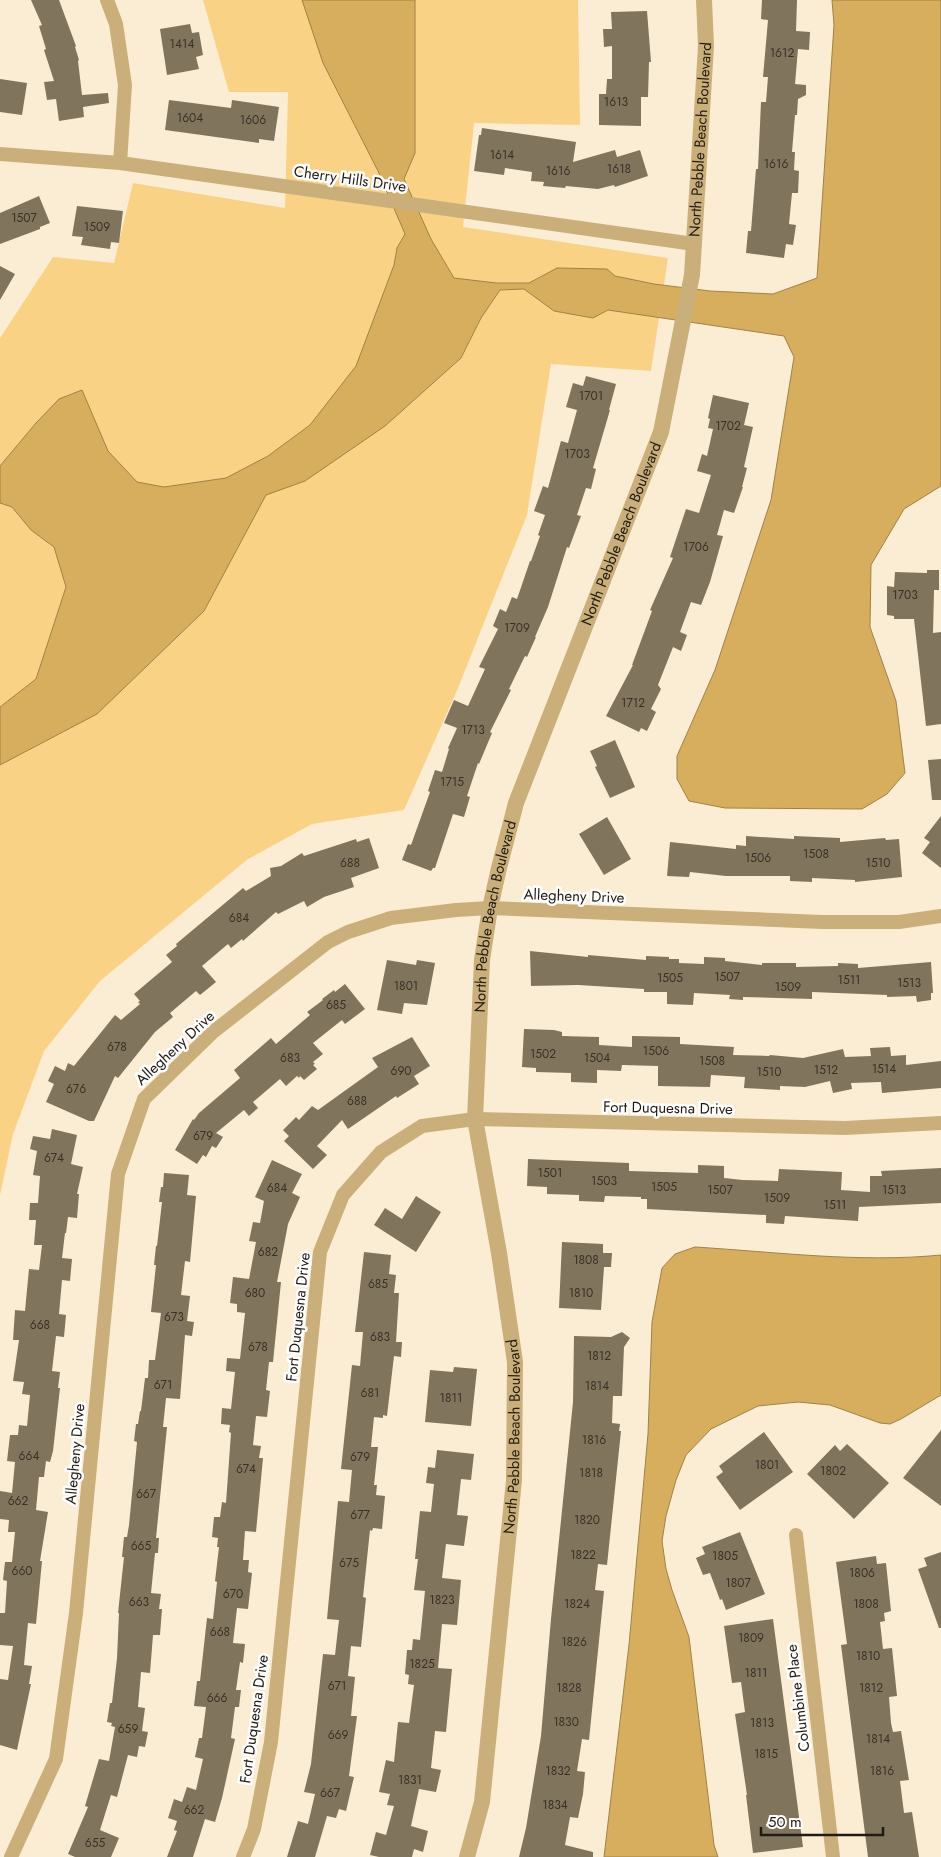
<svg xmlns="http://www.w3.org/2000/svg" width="941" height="1857" viewBox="0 0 941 1857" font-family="Jost,sans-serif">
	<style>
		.green { fill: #f9d286 }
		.water { fill: #d7ae5e; stroke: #a08247 }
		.building { fill: #80745d }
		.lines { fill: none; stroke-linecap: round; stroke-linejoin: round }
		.minor { stroke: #cbaf7a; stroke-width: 14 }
		.tertiary { stroke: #cbaf7a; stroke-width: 16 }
		.labels { text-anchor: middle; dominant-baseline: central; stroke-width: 5; stroke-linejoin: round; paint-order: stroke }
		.number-label { font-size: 12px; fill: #383125 }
		.street-label { font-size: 15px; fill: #201b12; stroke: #fff }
	</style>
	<rect width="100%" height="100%" fill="#fbedd3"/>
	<polygon class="green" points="203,0 578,0 580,125 474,123 463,227 668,258 651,371 551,364 527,515 458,688 404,810 312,824 248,859 100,981 44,1051 13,1134 0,1195 0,338 53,257 114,263 133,183 285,208 288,92 229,92"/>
	<g class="water">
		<polygon points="302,0 415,0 415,153 404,179 431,239 454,278 496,283 529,283 557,268 607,269 615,276 654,284 710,291 773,294 817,278 834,25 832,0 941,0 941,486 904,509 871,565 870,627 896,701 905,773 887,794 862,809 725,808 689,801 677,779 677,756 715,670 771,500 794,357 784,336 608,310 593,318 554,311 524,289 500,290 481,318 461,358 385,426 305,481 266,495 204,611 97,714 0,765 0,707 36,679 66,587 54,547 31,530 12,507 0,503 0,466 36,423 59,399 82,390 108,451 137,482 164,487 226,478 268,456 310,425 356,366 394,265 397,248 405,234 378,171 323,63"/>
		<path d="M695,1247C776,1252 860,1263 941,1255V1395L901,1419L890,1424L880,1423L830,1405L798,1402L758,1406L711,1429L686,1455L676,1480L666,1516L662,1541L666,1569L672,1590L689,1637L714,1845L718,1857H604L629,1645L648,1434L652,1322L662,1268L675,1254Z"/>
	</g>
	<g class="building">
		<polygon points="31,0 59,0 76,46 75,47 79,60 78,61 82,95 108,93 109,103 83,107 84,117 59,121 56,99 47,100 44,82 54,81 44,50 46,49 39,26 42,25"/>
		<polygon points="762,0 797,0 796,31 810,32 809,50 798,49 795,84 806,85 806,95 798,99 797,115 795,115 792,152 795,152 794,170 799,171 798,193 792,193 789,224 796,225 793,245 786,244 784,258 746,253 748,231 751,231 756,169 758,169 761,102 766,102 768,77 763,77 768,20 761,19"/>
		<polygon points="647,11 651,62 649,62 648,97 641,97 641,126 599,125 599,94 606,94 607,79 612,79 612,46 604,47 603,29 612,29 611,12"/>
		<polygon points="190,24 192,33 199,32 203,55 196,57 199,69 167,75 160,29"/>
		<polygon points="0,79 27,83 22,115 0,112"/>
		<polygon points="169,100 231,108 232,100 279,107 274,141 259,139 259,143 165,130"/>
		<polygon points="482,128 576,142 573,162 615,150 617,157 640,150 648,176 615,187 614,185 598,189 566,186 565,188 543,186 544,182 531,181 532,172 505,168 504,175 474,171 479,135 481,135"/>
		<polygon points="39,196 50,223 40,227 40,229 0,244 0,213"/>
		<polygon points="77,206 123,211 119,243 111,242 110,249 81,245 83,237 72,236"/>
		<polygon points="0,266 15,274 0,300"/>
		<polygon points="586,376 616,384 609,410 610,410 593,468 596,469 591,489 586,488 577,515 581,516 569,548 567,547 548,607 535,637 536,637 527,657 525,656 509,689 511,690 490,732 492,733 479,764 478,763 467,796 470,797 464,817 453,814 435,868 433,868 431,871 402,860 408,844 411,845 430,792 428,791 435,770 442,772 449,749 448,748 457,728 444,723 454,700 468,706 485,669 479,667 498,629 493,626 500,609 506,612 512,597 517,599 530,561 531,561 540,536 538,535 545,515 534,511 543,486 548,488 561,441 568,443 577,410 566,407 573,383 583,386"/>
		<polygon points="713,395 749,403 744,425 753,427 744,467 747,468 742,487 743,487 734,513 724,510 717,535 723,536 710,582 701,605 691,602 680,632 687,635 681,651 673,647 658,685 661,689 651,709 656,712 647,731 641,728 639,732 606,716 633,665 632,665 652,611 650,610 673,558 670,557 686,509 699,513 711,475 697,471 702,454 707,456 713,429 708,428 710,419 708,418"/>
		<polygon points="927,570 939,570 939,590 934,590 933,633 941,632 941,724 926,726 914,619 894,619 894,616 887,615 887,586 894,587 895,572 927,573"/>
		<polygon points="615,740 635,787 610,798 595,767 597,766 590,751"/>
		<polygon points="941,759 941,800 932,800 928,760"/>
		<polygon points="941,816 941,868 922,853 930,842 924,838"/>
		<polygon points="607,817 631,859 604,875 579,834"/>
		<polygon points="746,836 794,839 794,836 840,838 840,842 885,838 886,840 899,839 902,877 855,882 855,880 812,878 812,882 790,881 790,876 726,876 690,872 689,877 667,876 670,842 736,849 736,845 746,846"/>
		<polygon points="369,838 379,868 351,878 354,887 324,897 307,907 304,901 278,914 276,912 243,941 242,939 231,948 228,944 202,966 216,982 200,995 196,991 170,1013 173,1017 155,1032 118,1078 115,1076 94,1121 89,1121 46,1102 54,1084 48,1081 55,1066 65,1071 68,1063 74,1066 115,1015 121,1020 140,1004 138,1002 140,1001 134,994 172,962 166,955 177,946 176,944 243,888 246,891 271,876 270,868 281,866 302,853 304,856 356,839 357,842"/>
		<polygon points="530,951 588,957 588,955 646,960 646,956 669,957 669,959 679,959 679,963 704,964 704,957 725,958 725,961 762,965 762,963 796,963 796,967 838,966 838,963 858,964 858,968 931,962 933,993 931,993 931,1000 917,1002 916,996 887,997 887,995 812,992 812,999 743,997 743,1000 729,999 730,995 694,993 693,1005 667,1004 667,992 644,992 644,989 578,985 531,986"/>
		<polygon points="387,960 416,965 417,960 435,963 427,1005 404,1003 402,1014 377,1010"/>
		<polygon points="345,984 365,1009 345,1024 342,1020 313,1043 323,1054 313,1062 315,1064 313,1065 317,1069 304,1080 300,1076 299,1078 297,1076 286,1086 280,1079 253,1102 258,1108 249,1116 244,1110 216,1133 223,1137 216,1148 212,1146 206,1157 203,1155 197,1164 175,1150 193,1119 194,1120 199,1113 240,1078 234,1070 271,1038 276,1044 310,1015 307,1012 323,1000 322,999 334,990 335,992"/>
		<polygon points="524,1029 554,1030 562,1032 562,1036 599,1037 599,1045 632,1047 632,1036 680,1037 680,1044 734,1047 733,1055 769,1056 770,1055 803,1058 843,1049 845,1057 871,1056 870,1048 890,1047 891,1056 906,1055 906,1065 941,1061 941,1088 882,1093 881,1082 851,1083 852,1089 833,1093 830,1081 805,1087 780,1086 780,1090 744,1088 745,1077 711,1075 710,1087 658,1086 658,1066 622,1065 621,1071 597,1070 597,1083 571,1082 571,1073 536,1072 536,1068 522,1067"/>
		<polygon points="412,1037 430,1066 414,1076 419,1084 397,1098 396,1096 348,1129 342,1120 317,1146 327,1155 313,1169 284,1141 289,1136 283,1130 296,1117 299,1120 312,1106 318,1110 378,1067 372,1058"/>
		<polygon points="52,1129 77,1135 71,1164 83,1167 77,1194 79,1194 77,1218 68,1217 66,1233 65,1233 62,1258 72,1259 70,1281 62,1280 59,1314 66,1315 64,1337 56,1336 52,1371 60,1372 58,1388 60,1388 53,1451 50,1462 46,1461 44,1477 39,1477 36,1510 48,1512 40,1561 42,1561 36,1624 28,1623 24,1665 32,1666 29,1684 31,1684 17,1750 0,1745 0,1679 8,1680 13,1646 0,1645 0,1613 5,1613 7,1581 3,1580 5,1562 12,1562 15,1532 8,1532 9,1520 0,1519 0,1491 12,1493 15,1462 7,1461 10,1435 18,1435 19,1425 27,1426 30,1395 22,1394 24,1382 13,1381 19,1340 13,1340 15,1310 25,1311 29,1269 39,1270 42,1245 34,1245 36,1220 29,1220 30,1203 38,1203 40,1176 33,1175 37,1151 30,1149 33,1136 50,1139"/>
		<polygon points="528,1159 629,1163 629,1171 698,1173 698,1165 724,1166 724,1178 743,1180 778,1181 779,1169 842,1172 841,1190 870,1192 870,1176 882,1176 881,1171 941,1168 941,1203 859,1207 858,1221 785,1216 784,1224 766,1223 766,1215 647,1209 647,1199 641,1199 641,1197 605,1196 604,1202 579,1201 579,1195 547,1194 547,1187 527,1186"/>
		<polygon points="272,1160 302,1174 292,1193 300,1197 288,1224 277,1282 281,1282 273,1362 269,1362 266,1390 270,1391 267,1417 256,1416 253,1445 261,1446 259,1458 263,1458 256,1532 245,1531 243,1560 249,1560 248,1572 252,1573 248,1609 237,1608 233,1643 245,1644 243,1663 240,1662 236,1690 241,1690 239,1707 235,1707 231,1738 235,1739 222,1798 215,1822 205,1819 193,1857 167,1857 177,1831 174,1830 177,1821 168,1818 174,1799 182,1802 187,1787 196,1790 203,1759 195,1757 199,1738 202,1738 206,1707 194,1706 197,1681 200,1681 207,1618 213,1619 217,1582 215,1581 219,1547 217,1547 218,1538 212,1537 214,1517 220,1517 222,1502 226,1503 231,1433 229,1432 230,1425 221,1424 222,1408 231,1409 235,1372 226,1371 227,1358 240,1359 245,1313 237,1312 237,1304 230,1303 233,1277 249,1279 256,1242 249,1241 253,1222 260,1223 264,1201 255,1197"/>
		<polygon points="164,1173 189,1175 187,1195 196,1196 190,1262 185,1261 181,1295 190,1296 187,1321 194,1322 192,1336 185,1335 180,1399 166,1398 163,1427 167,1427 156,1538 159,1538 158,1553 155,1553 151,1593 161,1594 159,1609 162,1609 160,1635 153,1635 150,1673 141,1672 138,1707 145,1708 142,1731 148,1732 145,1747 139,1746 137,1757 128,1755 117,1797 111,1795 100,1830 119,1838 111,1857 75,1857 68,1854 88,1807 85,1806 99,1759 109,1761 115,1727 111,1726 112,1723 107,1722 110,1703 112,1703 117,1658 119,1613 118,1613 124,1557 122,1557 124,1537 127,1537 129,1525 137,1442 134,1441 136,1424 138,1424 140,1411 141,1411 145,1378 148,1378 149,1360 155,1360 161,1313 151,1312 156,1265 154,1265 156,1246 157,1246 162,1202 159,1202 161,1187 163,1187"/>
		<polygon points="416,1196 441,1212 416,1252 374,1225 385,1208 402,1219"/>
		<polygon points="562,1242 603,1244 603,1253 612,1253 611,1267 604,1267 601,1310 559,1308"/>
		<polygon points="364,1252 391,1255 389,1274 396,1275 394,1293 399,1293 396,1342 402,1342 401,1357 394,1356 387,1416 383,1415 383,1418 374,1417 371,1447 378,1447 374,1485 377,1485 376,1495 385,1496 382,1529 373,1528 372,1531 370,1530 363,1597 366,1598 361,1647 351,1646 348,1676 355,1677 351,1716 357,1716 349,1776 354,1777 346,1811 339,1809 336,1818 327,1816 315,1857 287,1857 298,1821 308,1824 315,1794 304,1792 311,1764 323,1654 335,1655 339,1620 327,1619 338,1501 349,1502 352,1470 341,1469 352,1365 360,1366 363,1332 355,1332"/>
		<polygon points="622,1332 630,1338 624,1347 622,1396 613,1396 612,1423 620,1424 619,1431 621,1431 607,1565 598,1564 595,1590 604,1591 589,1740 582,1739 577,1771 585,1772 583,1794 578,1818 570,1817 565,1845 593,1852 593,1857 519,1857 526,1828 541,1736 551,1619 573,1402 574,1336 611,1337"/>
		<polygon points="454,1367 477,1369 471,1426 425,1422 430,1370 453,1372"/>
		<polygon points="941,1430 941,1506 903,1478"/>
		<polygon points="764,1432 793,1472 740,1510 716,1477 723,1472 719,1466"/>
		<polygon points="847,1444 889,1483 854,1519 807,1474 835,1445 840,1451"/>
		<polygon points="437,1450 474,1454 471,1480 461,1479 457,1515 468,1516 464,1546 446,1544 442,1578 461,1580 457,1625 442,1624 438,1668 452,1669 446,1732 435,1731 431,1768 441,1770 436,1792 419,1789 411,1826 428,1831 423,1852 414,1849 412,1857 379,1857 370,1855 376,1832 386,1835 394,1806 387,1805 390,1794 379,1792 386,1760 394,1762 398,1722 409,1723 414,1685 408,1684 409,1675 405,1674 407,1650 412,1650 413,1639 420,1640 425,1591 414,1590 418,1559 415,1559 420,1511 431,1512 434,1484 426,1483 428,1467 435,1468"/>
		<polygon points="740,1532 765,1594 726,1610 722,1599 720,1600 710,1573 703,1575 696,1558 705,1554 702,1547"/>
		<polygon points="941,1552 941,1628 939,1628 918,1569 927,1566 924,1558"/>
		<polygon points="876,1556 877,1564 886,1563 891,1611 884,1613 885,1621 880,1622 883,1649 892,1648 897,1696 889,1697 891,1723 893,1732 901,1731 909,1780 900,1781 904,1813 912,1812 919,1857 868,1857 841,1645 847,1644 836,1562"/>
		<polygon points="773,1619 803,1847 753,1853 746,1795 747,1795 735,1714 745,1712 741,1682 732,1683 724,1626"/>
	</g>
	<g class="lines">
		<g class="minor">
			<polyline points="107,0 116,24 125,85 120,163"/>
			<polyline points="0,154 120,163 694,244"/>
			<polyline points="796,1535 833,1857"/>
			<polyline points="11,1857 56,1759 76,1613 118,1174 144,1099 213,1032 328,942 348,932 391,918 456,910 490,908 822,922 899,922 941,916"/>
			<polyline points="243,1857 254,1829 271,1742 320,1252 343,1195 381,1152 422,1126 475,1119 845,1128 941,1123"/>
		</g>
		<path class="tertiary" id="s1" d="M467,1857L482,1802L514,1480L515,1362L499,1253L475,1119L482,960L490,908L499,868L516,803L661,432L692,275L706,46L704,0"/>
	</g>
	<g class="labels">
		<g class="number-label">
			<text x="182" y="44">1414</text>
			<text x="782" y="53">1612</text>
			<text x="616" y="102">1613</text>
			<text x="190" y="118">1604</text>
			<text x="253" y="120">1606</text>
			<text x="502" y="155">1614</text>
			<text x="776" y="164">1616</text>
			<text x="619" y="169">1618</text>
			<text x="558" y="171">1616</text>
			<text x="24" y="218">1507</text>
			<text x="97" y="227">1509</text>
			<text x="591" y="396">1701</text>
			<text x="728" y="426">1702</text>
			<text x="577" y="454">1703</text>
			<text x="696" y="547">1706</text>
			<text x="905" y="595">1703</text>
			<text x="517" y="628">1709</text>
			<text x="633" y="703">1712</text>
			<text x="473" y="730">1713</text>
			<text x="452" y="782">1715</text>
			<text x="816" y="854">1508</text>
			<text x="758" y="858">1506</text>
			<text x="350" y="863">688</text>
			<text x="878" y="863">1510</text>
			<text x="239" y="918">684</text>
			<text x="727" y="977">1507</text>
			<text x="670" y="978">1505</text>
			<text x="849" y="980">1511</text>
			<text x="909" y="983">1513</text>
			<text x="406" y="986">1801</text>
			<text x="788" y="987">1509</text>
			<text x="336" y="1005">685</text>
			<text x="117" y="1047">678</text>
			<text x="656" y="1051">1506</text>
			<text x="543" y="1054">1502</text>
			<text x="290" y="1058">683</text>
			<text x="597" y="1058">1504</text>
			<text x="712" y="1061">1508</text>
			<text x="884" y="1069">1514</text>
			<text x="826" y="1070">1512</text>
			<text x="401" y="1071">690</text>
			<text x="769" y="1072">1510</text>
			<text x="76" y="1089">676</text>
			<text x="357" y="1101">688</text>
			<text x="203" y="1136">679</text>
			<text x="54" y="1158">674</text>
			<text x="550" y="1173">1501</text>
			<text x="604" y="1181">1503</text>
			<text x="664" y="1187">1505</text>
			<text x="277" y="1188">684</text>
			<text x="720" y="1190">1507</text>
			<text x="894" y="1190">1513</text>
			<text x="777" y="1198">1509</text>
			<text x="835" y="1205">1511</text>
			<text x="268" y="1252">682</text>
			<text x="586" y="1260">1808</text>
			<text x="378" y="1284">685</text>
			<text x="255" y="1293">680</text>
			<text x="581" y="1293">1810</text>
			<text x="174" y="1317">673</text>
			<text x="40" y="1325">668</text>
			<text x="380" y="1337">683</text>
			<text x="258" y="1347">678</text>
			<text x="599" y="1356">1812</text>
			<text x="163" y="1385">671</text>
			<text x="597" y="1386">1814</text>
			<text x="370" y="1393">681</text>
			<text x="451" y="1398">1811</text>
			<text x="594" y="1440">1816</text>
			<text x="29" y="1456">664</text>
			<text x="360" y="1457">679</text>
			<text x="767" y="1465">1801</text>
			<text x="246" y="1469">674</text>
			<text x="833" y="1471">1802</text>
			<text x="591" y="1473">1818</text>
			<text x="146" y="1494">667</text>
			<text x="18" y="1501">662</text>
			<text x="360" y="1515">677</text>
			<text x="587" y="1520">1820</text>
			<text x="141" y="1546">665</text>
			<text x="583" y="1555">1822</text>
			<text x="725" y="1556">1805</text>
			<text x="349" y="1563">675</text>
			<text x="22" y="1571">660</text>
			<text x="862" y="1573">1806</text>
			<text x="738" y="1583">1807</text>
			<text x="233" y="1594">670</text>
			<text x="442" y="1600">1823</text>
			<text x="139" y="1602">663</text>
			<text x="577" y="1604">1824</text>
			<text x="866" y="1604">1808</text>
			<text x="220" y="1632">668</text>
			<text x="751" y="1638">1809</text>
			<text x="574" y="1642">1826</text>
			<text x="868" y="1656">1810</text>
			<text x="422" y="1664">1825</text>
			<text x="756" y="1673">1811</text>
			<text x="337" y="1686">671</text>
			<text x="569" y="1688">1828</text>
			<text x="871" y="1688">1812</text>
			<text x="217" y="1698">666</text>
			<text x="566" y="1722">1830</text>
			<text x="762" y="1723">1813</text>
			<text x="128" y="1729">659</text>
			<text x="338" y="1735">669</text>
			<text x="878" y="1739">1814</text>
			<text x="766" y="1754">1815</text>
			<text x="558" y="1771">1832</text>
			<text x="882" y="1771">1816</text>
			<text x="410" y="1780">1831</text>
			<text x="330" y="1793">667</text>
			<text x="555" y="1805">1834</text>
			<text x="194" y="1810">662</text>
			<text x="95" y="1843">655</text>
		</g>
		<g class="street-label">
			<text stroke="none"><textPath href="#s1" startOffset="1759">North Pebble Beach Boulevard</textPath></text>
			<text transform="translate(350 179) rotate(8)">Cherry Hills Drive</text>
			<text stroke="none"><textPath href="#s1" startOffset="1354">North Pebble Beach Boulevard</textPath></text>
			<text transform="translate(574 896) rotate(2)">Allegheny Drive</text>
			<text stroke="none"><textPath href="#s1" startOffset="949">North Pebble Beach Boulevard</textPath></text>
			<text transform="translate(175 1048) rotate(-43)">Allegheny Drive</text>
			<text transform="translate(668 1108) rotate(1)">Fort Duquesna Drive</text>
			<text transform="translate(298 1317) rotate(-84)">Fort Duquesna Drive</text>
			<text stroke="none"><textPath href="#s1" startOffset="424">North Pebble Beach Boulevard</textPath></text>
			<text transform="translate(75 1454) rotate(-85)">Allegheny Drive</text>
			<text transform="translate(798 1698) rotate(-97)">Columbine Place</text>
			<text transform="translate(254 1719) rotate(-82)">Fort Duquesna Drive</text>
		</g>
	</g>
	<path d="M761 1827v8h122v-8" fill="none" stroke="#201b12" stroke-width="2.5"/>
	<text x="768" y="1827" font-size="15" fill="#201b12" stroke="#ffffff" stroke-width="4" paint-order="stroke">50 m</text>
</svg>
